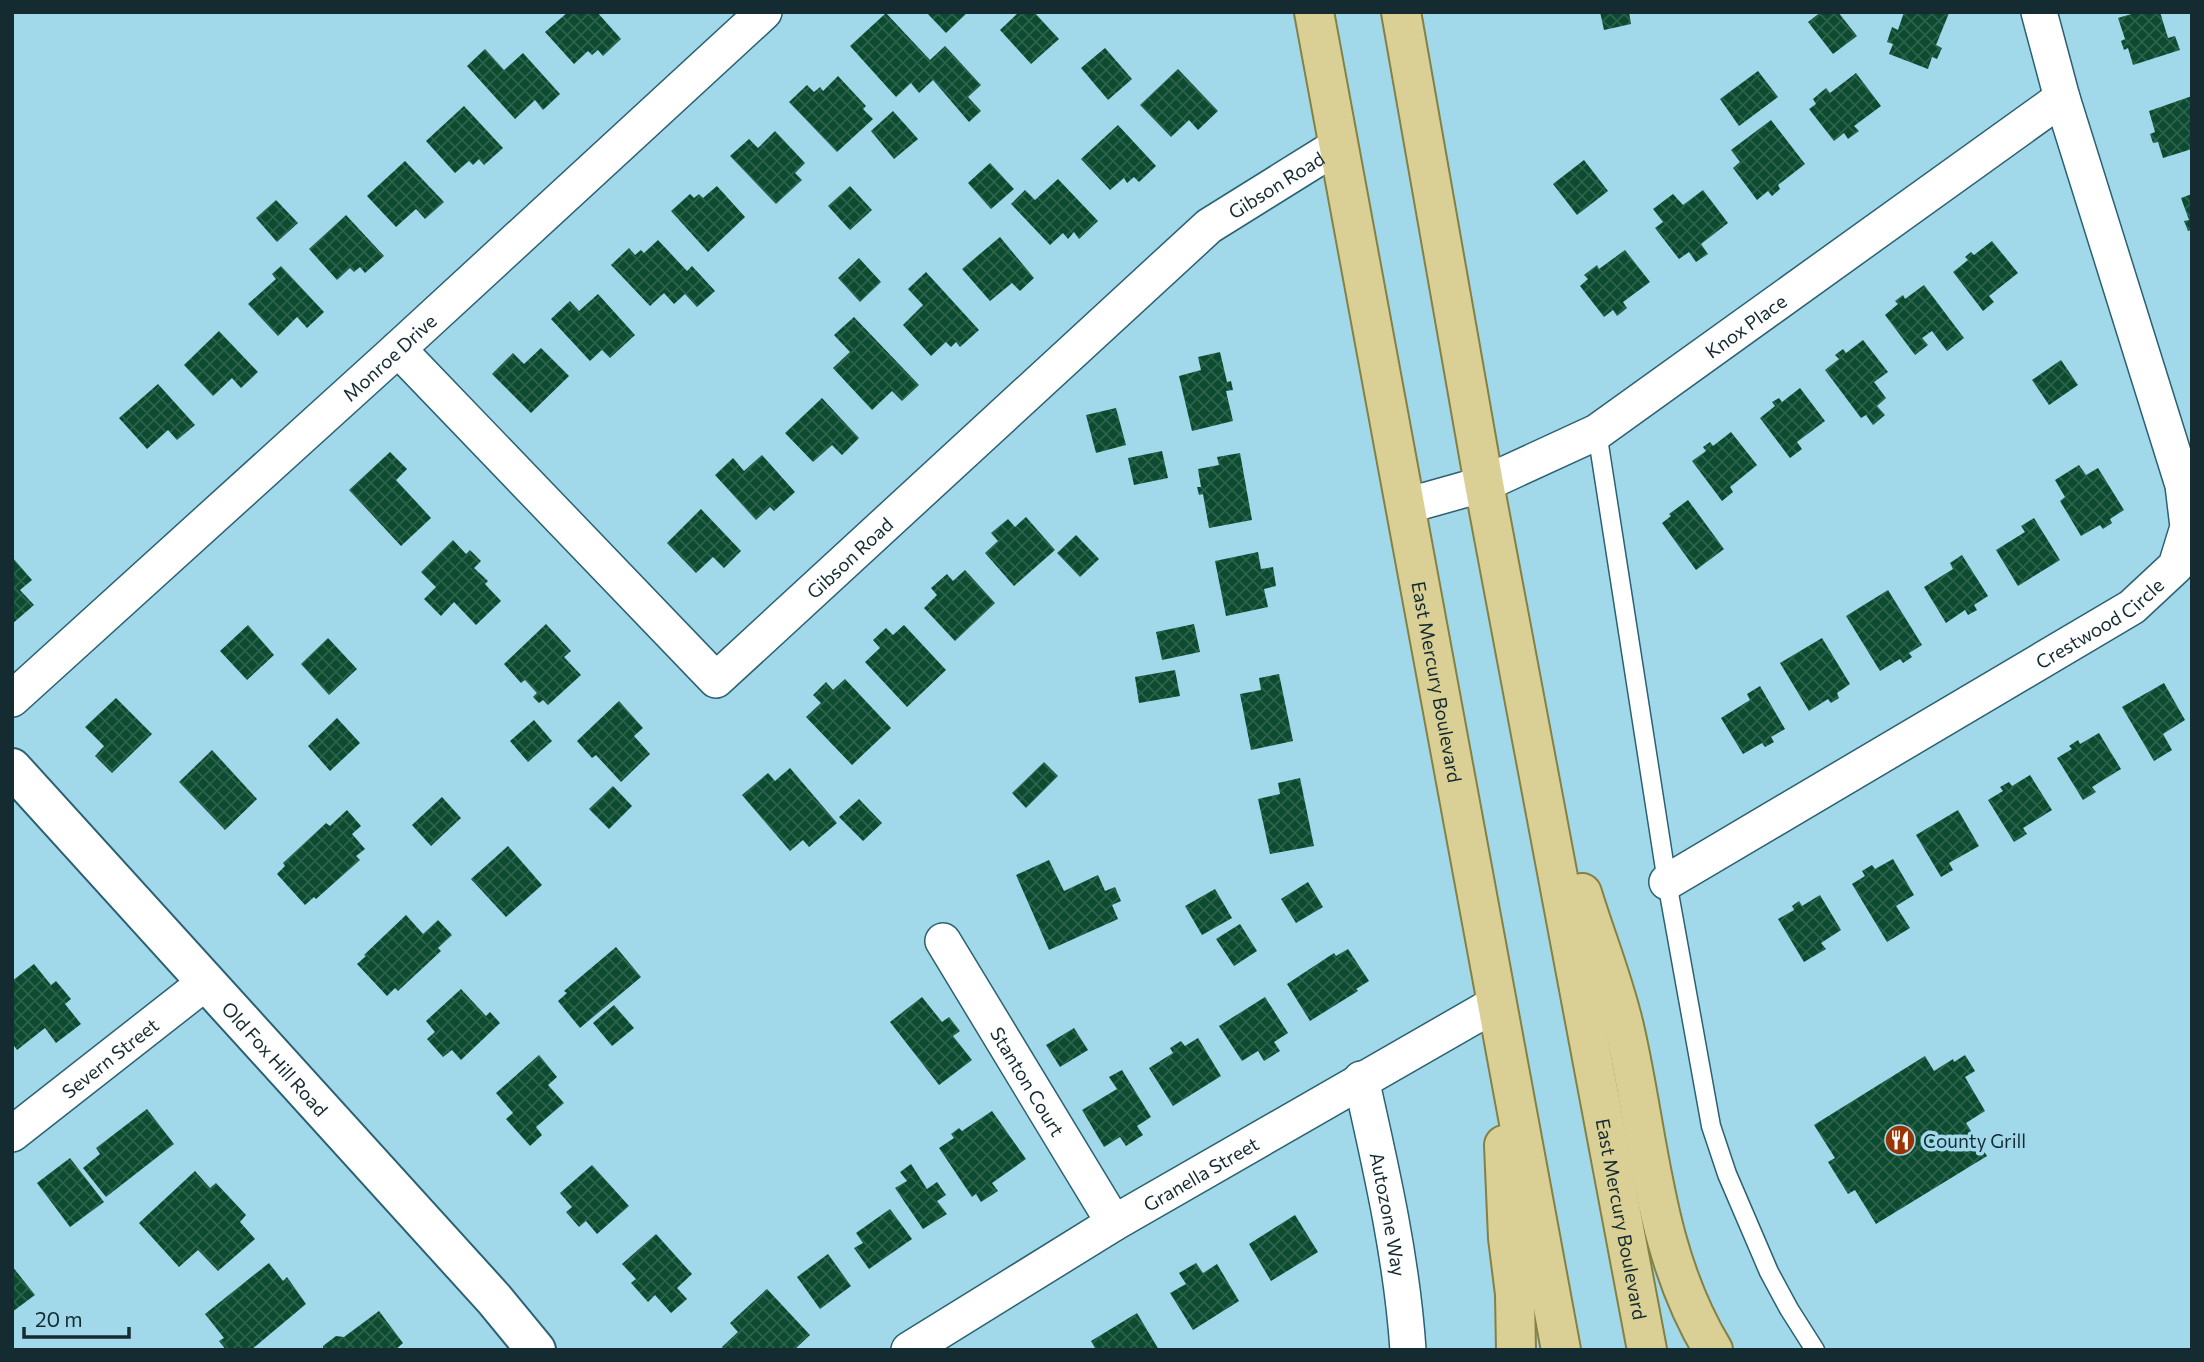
<svg xmlns="http://www.w3.org/2000/svg" width="2204" height="1362" viewBox="0 0 2204 1362" font-family="Commissioner,sans-serif">
	<style>
		.building { fill: url(#building-cross-hatch) }
		.lines { fill: none; stroke-linecap: round; stroke-linejoin: round }
		.service-casing { stroke: #2b6171; stroke-width: 21 }
		.minor-casing { stroke: #2b6171; stroke-width: 38 }
		.tertiary-casing { stroke: #2b6171; stroke-width: 42 }
		.primary-casing { stroke: #848145; stroke-width: 42 }
		.service { stroke: #fff; stroke-width: 18 }
		.minor { stroke: #fff; stroke-width: 35 }
		.tertiary { stroke: #fff; stroke-width: 38 }
		.primary { stroke: #dad095; stroke-width: 38 }
		.labels { text-anchor: middle; dominant-baseline: central; stroke-width: 7; stroke-linejoin: round; paint-order: stroke }
		.street-label { font-size: 19px; fill: #142b32; stroke: #a1d9eb }
		.poi-label { font-size: 19px; fill: #142b32; stroke: #a1d9eb; text-anchor: start }
	</style>
	<defs>
		<pattern id="building-cross-hatch" width="8" height="8" patternUnits="userSpaceOnUse" patternTransform="scale(1.75)"><rect width="8" height="8" fill="#0c4b30"/><path d="M0 0l8 8M0 8l8-8" fill="none" stroke="#2e624d"/></pattern>
	</defs>
	<rect width="100%" height="100%" fill="#a1d9eb"/>
	<g class="building">
		<polygon points="568,12 597,12 621,39 603,56 598,50 592,55 588,51 574,64 545,32"/>
		<polygon points="926,12 968,12 946,33"/>
		<polygon points="1019,12 1034,12 1059,39 1031,64 1000,30"/>
		<polygon points="1600,12 1629,12 1631,24 1604,30"/>
		<polygon points="1821,12 1838,12 1857,36 1833,54 1808,22"/>
		<polygon points="1904,12 1949,13 1936,45 1942,48 1937,59 1932,57 1928,69 1889,54 1893,44 1887,42 1892,27 1898,30"/>
		<polygon points="2138,12 2160,12 2168,38 2175,36 2180,50 2133,65 2128,48 2124,50 2121,41 2125,39 2118,18"/>
		<polygon points="886,13 930,60 945,46 981,85 968,97 981,111 969,122 933,80 919,93 911,83 896,97 850,46"/>
		<polygon points="1105,48 1132,79 1108,100 1081,68"/>
		<polygon points="485,49 504,70 523,53 560,94 543,110 535,100 515,119 467,66"/>
		<polygon points="1178,69 1218,111 1198,130 1189,120 1171,137 1140,105"/>
		<polygon points="1758,71 1778,97 1739,126 1720,99"/>
		<polygon points="1856,73 1881,106 1854,126 1859,131 1848,139 1844,133 1834,141 1809,109 1816,104 1813,99 1826,88 1830,93"/>
		<polygon points="838,76 866,106 863,109 873,119 837,152 789,102 807,85 814,92 820,87 823,91"/>
		<polygon points="2192,96 2192,149 2163,158 2158,142 2153,143 2150,134 2155,132 2149,111"/>
		<polygon points="464,106 503,148 484,165 479,159 473,165 469,161 455,173 426,141"/>
		<polygon points="893,111 918,139 894,159 871,131"/>
		<polygon points="1771,120 1805,164 1778,185 1780,189 1772,196 1768,191 1757,200 1733,168 1740,162 1731,150"/>
		<polygon points="1118,125 1156,166 1139,182 1134,177 1127,183 1124,178 1110,190 1081,159"/>
		<polygon points="775,131 805,163 795,173 802,180 776,204 730,156 749,139 758,148"/>
		<polygon points="1584,160 1608,191 1577,215 1553,184"/>
		<polygon points="405,161 444,202 425,219 416,209 396,227 367,196"/>
		<polygon points="990,163 1014,189 991,209 968,183"/>
		<polygon points="1058,179 1098,221 1079,239 1074,232 1068,239 1063,233 1050,245 1011,204 1025,190 1035,200"/>
		<polygon points="717,186 745,217 708,252 671,211 690,194 694,198 699,194 703,198"/>
		<polygon points="850,186 872,210 850,230 828,206"/>
		<polygon points="1703,190 1728,223 1701,244 1708,254 1696,262 1689,252 1679,259 1655,228 1663,222 1653,209 1673,194 1683,205"/>
		<polygon points="2192,194 2192,230 2188,231 2184,221 2189,220 2181,198"/>
		<polygon points="276,200 298,223 277,242 256,218"/>
		<polygon points="346,215 384,256 365,273 360,267 354,272 350,268 337,280 309,249"/>
		<polygon points="1000,237 1034,278 1020,291 1012,283 990,301 962,269"/>
		<polygon points="658,240 687,271 692,266 715,291 697,307 685,294 674,304 664,293 650,306 611,265 629,248 635,255 641,250 644,253"/>
		<polygon points="1992,241 2018,273 1989,296 1994,302 1983,311 1953,272 1968,260 1965,257 1971,252 1974,255"/>
		<polygon points="1625,250 1650,282 1623,302 1627,308 1617,316 1613,310 1604,317 1580,286 1588,279 1584,275 1597,265 1599,269"/>
		<polygon points="859,258 881,282 860,302 838,278"/>
		<polygon points="281,266 324,312 307,328 297,317 278,336 248,304 276,279 272,274"/>
		<polygon points="926,272 979,330 960,347 956,342 951,347 946,342 931,356 903,325 923,305 908,289"/>
		<polygon points="1924,285 1964,338 1947,351 1932,331 1922,338 1928,345 1915,355 1885,315 1898,304 1895,301 1903,295 1905,299"/>
		<polygon points="598,294 635,335 610,358 602,350 590,361 551,319 570,301 579,311"/>
		<polygon points="854,317 919,385 902,401 892,391 872,410 833,368 850,352 834,335"/>
		<polygon points="219,331 258,372 241,388 232,378 213,396 184,365"/>
		<polygon points="1863,340 1888,372 1874,382 1886,398 1877,406 1885,415 1873,425 1866,415 1861,418 1825,370 1839,359 1835,355 1843,349 1846,353"/>
		<polygon points="541,348 569,376 531,413 492,374 513,353 524,364"/>
		<polygon points="1220,352 1227,382 1231,381 1233,390 1226,391 1233,421 1192,431 1179,376 1201,370 1198,357"/>
		<polygon points="2061,360 2078,385 2049,405 2032,380"/>
		<polygon points="158,384 195,425 177,440 168,430 147,449 119,418"/>
		<polygon points="1800,388 1825,421 1797,442 1802,449 1790,458 1760,418 1775,406 1772,402 1779,398 1782,402"/>
		<polygon points="822,398 859,438 842,455 832,445 813,462 785,433"/>
		<polygon points="1116,408 1126,445 1096,453 1086,415"/>
		<polygon points="1731,432 1757,465 1730,487 1733,492 1722,501 1692,461 1706,451 1703,447 1710,442 1713,446"/>
		<polygon points="1162,451 1168,478 1134,485 1128,458"/>
		<polygon points="390,452 407,469 396,480 431,518 401,546 349,490"/>
		<polygon points="1240,453 1252,520 1209,528 1203,494 1199,495 1197,487 1201,487 1198,469 1219,465 1217,457"/>
		<polygon points="762,455 795,492 774,511 770,507 756,520 715,475 733,458 744,471"/>
		<polygon points="2079,465 2086,475 2098,468 2124,510 2110,519 2112,523 2103,529 2100,525 2081,536 2060,501 2065,497 2055,480"/>
		<polygon points="1688,500 1724,549 1696,570 1662,523 1671,516 1669,514"/>
		<polygon points="701,509 741,551 724,568 713,557 696,573 667,543"/>
		<polygon points="1026,517 1055,550 1014,586 985,553 998,541 991,533 1008,519 1015,527"/>
		<polygon points="2034,518 2060,560 2018,586 1996,550 2025,532 2021,526"/>
		<polygon points="1076,535 1099,559 1080,577 1057,553"/>
		<polygon points="453,540 466,554 470,550 481,561 474,568 488,581 485,584 501,601 476,625 454,602 441,616 424,599 436,587 421,572"/>
		<polygon points="1258,552 1261,569 1273,567 1276,586 1264,589 1268,607 1226,616 1215,561"/>
		<polygon points="1962,555 1988,596 1974,605 1977,610 1968,615 1965,610 1946,623 1924,587 1953,569 1950,563"/>
		<polygon points="12,557 32,580 20,590 34,605 12,624"/>
		<polygon points="965,570 995,603 955,641 924,608 937,595 931,588 947,574 953,581"/>
		<polygon points="1888,590 1922,645 1909,653 1912,657 1903,663 1900,659 1880,671 1846,616"/>
		<polygon points="546,624 571,651 564,657 581,675 548,705 543,700 539,703 533,697 537,693 525,680 521,683 504,664"/>
		<polygon points="1194,624 1200,652 1162,660 1156,632"/>
		<polygon points="248,625 274,655 247,680 220,651"/>
		<polygon points="904,625 946,670 907,707 865,662 880,648 873,640 886,628 893,635"/>
		<polygon points="328,638 357,669 329,695 301,664"/>
		<polygon points="1822,638 1850,684 1837,693 1839,698 1831,703 1828,699 1809,711 1780,663"/>
		<polygon points="1175,670 1180,696 1139,703 1135,677"/>
		<polygon points="1279,674 1293,741 1251,750 1240,694 1261,690 1259,678"/>
		<polygon points="845,679 891,728 852,765 806,717 821,703 813,695 826,682 833,690"/>
		<polygon points="2164,683 2185,720 2163,734 2172,750 2154,761 2122,707"/>
		<polygon points="1760,686 1785,729 1771,737 1774,742 1765,747 1762,743 1743,754 1721,718 1750,700 1747,694"/>
		<polygon points="116,698 152,734 112,773 95,756 104,746 85,727"/>
		<polygon points="619,701 643,728 634,736 650,754 621,782 596,755 592,758 577,741"/>
		<polygon points="337,718 360,743 330,771 308,746"/>
		<polygon points="534,720 552,741 528,762 510,741"/>
		<polygon points="2099,733 2121,769 2092,787 2096,792 2083,800 2057,758 2072,749 2069,746 2078,740 2080,744"/>
		<polygon points="212,750 257,799 225,830 179,782"/>
		<polygon points="1044,762 1058,776 1026,808 1012,793"/>
		<polygon points="790,768 837,823 809,847 803,840 790,851 742,795 768,773 775,781"/>
		<polygon points="2030,775 2052,810 2023,828 2027,834 2014,842 1988,800 2003,791 2000,787 2009,782 2012,786"/>
		<polygon points="1300,778 1314,846 1270,854 1258,799 1280,794 1278,783"/>
		<polygon points="613,786 632,806 609,829 589,809"/>
		<polygon points="442,797 461,818 431,846 412,825"/>
		<polygon points="859,799 882,823 863,841 839,817"/>
		<polygon points="347,810 361,826 352,834 365,849 356,856 360,860 316,899 314,897 305,905 277,874 285,866 283,863 326,823 330,826"/>
		<polygon points="1958,810 1979,846 1949,863 1953,870 1941,877 1916,835"/>
		<polygon points="508,846 542,885 506,917 471,879"/>
		<polygon points="1893,859 1914,895 1896,906 1910,928 1887,942 1852,884 1865,876 1862,871 1872,865 1875,869"/>
		<polygon points="1049,860 1064,891 1098,875 1105,891 1115,887 1121,901 1112,905 1118,919 1049,950 1016,875"/>
		<polygon points="1308,882 1323,907 1296,923 1281,899"/>
		<polygon points="1215,889 1232,918 1202,935 1185,906"/>
		<polygon points="1820,895 1841,930 1821,943 1826,949 1804,962 1778,919 1794,910 1792,906 1799,901 1802,906"/>
		<polygon points="406,915 423,934 438,920 452,935 438,948 441,951 398,991 395,988 387,996 357,964 366,956 364,955"/>
		<polygon points="1240,924 1257,951 1234,966 1216,939"/>
		<polygon points="616,947 641,977 580,1028 558,1001 567,993 564,991"/>
		<polygon points="1348,949 1369,981 1356,989 1358,991 1310,1021 1287,984 1334,953 1336,956"/>
		<polygon points="34,964 51,985 56,981 71,999 65,1004 81,1024 56,1043 45,1028 17,1050 12,1043 12,981"/>
		<polygon points="461,989 486,1016 490,1012 500,1023 461,1060 452,1050 443,1057 427,1039 435,1032 426,1021"/>
		<polygon points="922,997 942,1022 949,1017 960,1031 953,1036 972,1060 939,1085 890,1022"/>
		<polygon points="1265,997 1288,1033 1274,1042 1280,1051 1264,1061 1258,1051 1242,1061 1219,1026"/>
		<polygon points="614,1005 634,1028 612,1046 593,1023"/>
		<polygon points="1074,1028 1088,1050 1060,1067 1046,1045"/>
		<polygon points="1198,1038 1221,1076 1173,1106 1149,1068 1173,1053 1170,1048 1181,1041 1185,1046"/>
		<polygon points="539,1055 557,1077 548,1085 564,1103 536,1127 542,1135 530,1146 506,1119 513,1113 496,1093"/>
		<polygon points="1965,1055 1975,1071 1965,1077 1985,1111 1966,1123 1987,1156 1876,1224 1855,1190 1848,1194 1828,1162 1835,1158 1814,1125 1925,1056 1934,1071 1953,1059 1954,1062"/>
		<polygon points="1122,1070 1151,1117 1137,1126 1143,1135 1126,1146 1120,1137 1104,1147 1082,1110 1117,1089 1109,1077"/>
		<polygon points="147,1109 174,1144 106,1197 83,1168 100,1154 96,1148"/>
		<polygon points="992,1111 1026,1159 992,1183 998,1191 981,1202 976,1194 972,1197 939,1148 954,1138 951,1134 959,1128 962,1131"/>
		<polygon points="70,1158 104,1202 70,1227 37,1183"/>
		<polygon points="911,1164 927,1189 937,1182 946,1195 937,1201 947,1214 923,1229 895,1188 907,1181 900,1172"/>
		<polygon points="592,1165 629,1206 597,1234 586,1221 579,1227 566,1212 572,1207 560,1193"/>
		<polygon points="195,1171 210,1188 216,1183 246,1215 240,1222 255,1239 218,1271 198,1250 179,1267 139,1223"/>
		<polygon points="890,1209 912,1239 869,1269 854,1248 863,1243 856,1233"/>
		<polygon points="1295,1215 1318,1252 1271,1281 1249,1244"/>
		<polygon points="656,1234 692,1274 677,1288 687,1299 671,1313 655,1295 648,1302 631,1283 636,1279 622,1264"/>
		<polygon points="828,1254 851,1286 820,1309 797,1277"/>
		<polygon points="269,1263 283,1281 287,1277 306,1304 251,1350 226,1350 219,1341 224,1338 205,1314"/>
		<polygon points="1196,1263 1203,1273 1217,1264 1239,1301 1193,1330 1170,1293 1186,1284 1179,1273"/>
		<polygon points="12,1266 35,1295 12,1312"/>
		<polygon points="767,1289 810,1335 794,1350 724,1350 722,1347 738,1332 730,1323"/>
		<polygon points="379,1311 403,1343 395,1350 323,1350 323,1346 336,1336 344,1337"/>
		<polygon points="1137,1313 1159,1350 1096,1350 1091,1341"/>
	</g>
	<g class="lines">
		<g class="service-casing">
			<polyline id="service" points="1597,432 1667,882 1711,1126 1727,1174 1769,1272 1789,1309 1815,1350"/>
		</g>
		<g class="minor-casing">
			<g id="minor">
				<path id="s1" d="M398,349L716,680L1209,226L1339,145"/>
				<path id="s2" d="M1406,506L1484,484L1597,432L2062,98"/>
				<path id="s3" d="M12,699L398,349L764,12"/>
				<path id="s4" d="M1667,882L2132,607L2176,566L2188,527L2183,485L2062,98L2039,12"/>
				<path id="s5" d="M943,941L1114,1223"/>
				<path id="s6" d="M1361,1079C1381,1168 1402,1259 1408,1350"/>
				<path id="s7" d="M12,1134L206,982"/>
				<path id="s8" d="M909,1350L1114,1223L1497,1003"/>
			</g>
		</g>
		<g class="tertiary-casing">
			<g id="tertiary">
				<path id="s9" d="M12,768L494,1299L536,1350"/>
			</g>
		</g>
		<g class="primary-casing">
			<g id="primary">
				<path id="s10" d="M1314,12L1561,1350"/>
				<path id="s11" d="M1401,12L1484,484L1647,1350"/>
				<path d="M1582,893C1596,939 1615,985 1625,1031C1650,1141 1653,1251 1713,1350"/>
				<polyline points="1504,1145 1508,1238 1515,1294 1516,1350"/>
			</g>
		</g>
		<use href="#service" class="service"/>
		<use href="#minor" class="minor"/>
		<use href="#tertiary" class="tertiary"/>
		<use href="#primary" class="primary"/>
	</g>
	<defs>
		<g id="restaurant-disc" transform="scale(1.575)"><circle r="9.5" fill="#993406" stroke="#a1d9eb"/><path d="M-5-6h1v4h1v-4h1v4h1v-4h1v5L-1.5 .5V6h-2V.5L-5-1ZM5-6V6H3V1.5H1.5Q1.5-4 5-6Z" fill="#fff"/></g>
	</defs>
	<g fill-rule="evenodd">
		<use href="#restaurant-disc" x="1900" y="1140"/>
	</g>
	<g class="labels">
		<g class="street-label">
			<text stroke="none"><textPath href="#s1" startOffset="1208">Gibson Road</textPath></text>
			<text stroke="none"><textPath href="#s2" startOffset="388">Knox Place</textPath></text>
			<text stroke="none"><textPath href="#s3" startOffset="509">Monroe Drive</textPath></text>
			<text stroke="none"><textPath href="#s1" startOffset="640">Gibson Road</textPath></text>
			<text stroke="none"><textPath href="#s4" startOffset="504">Crestwood Circle</textPath></text>
			<text stroke="none"><textPath href="#s10" startOffset="681">East Mercury Boulevard</textPath></text>
			<text stroke="none"><textPath href="#s7" startOffset="124">Severn Street</textPath></text>
			<text stroke="none"><textPath href="#s9" startOffset="392">Old Fox Hill Road</textPath></text>
			<text stroke="none"><textPath href="#s5" startOffset="164">Stanton Court</textPath></text>
			<text stroke="none"><textPath href="#s8" startOffset="341">Granella Street</textPath></text>
			<text stroke="none"><textPath href="#s6" startOffset="138">Autozone Way</textPath></text>
			<text stroke="none"><textPath href="#s11" startOffset="1227">East Mercury Boulevard</textPath></text>
		</g>
		<g class="poi-label">
			<text x="1923" y="1140">County Grill</text>
		</g>
	</g>
	<rect width="2204" height="1362" fill="none" stroke="#142b32" stroke-width="28"/>
	<path d="M24 1327v10h105v-10" fill="none" stroke="#142b32" stroke-width="3.5"/>
	<text x="35" y="1327" font-size="21" fill="#142b32" stroke="#a1d9eb" stroke-width="5" paint-order="stroke">20 m</text>
</svg>
